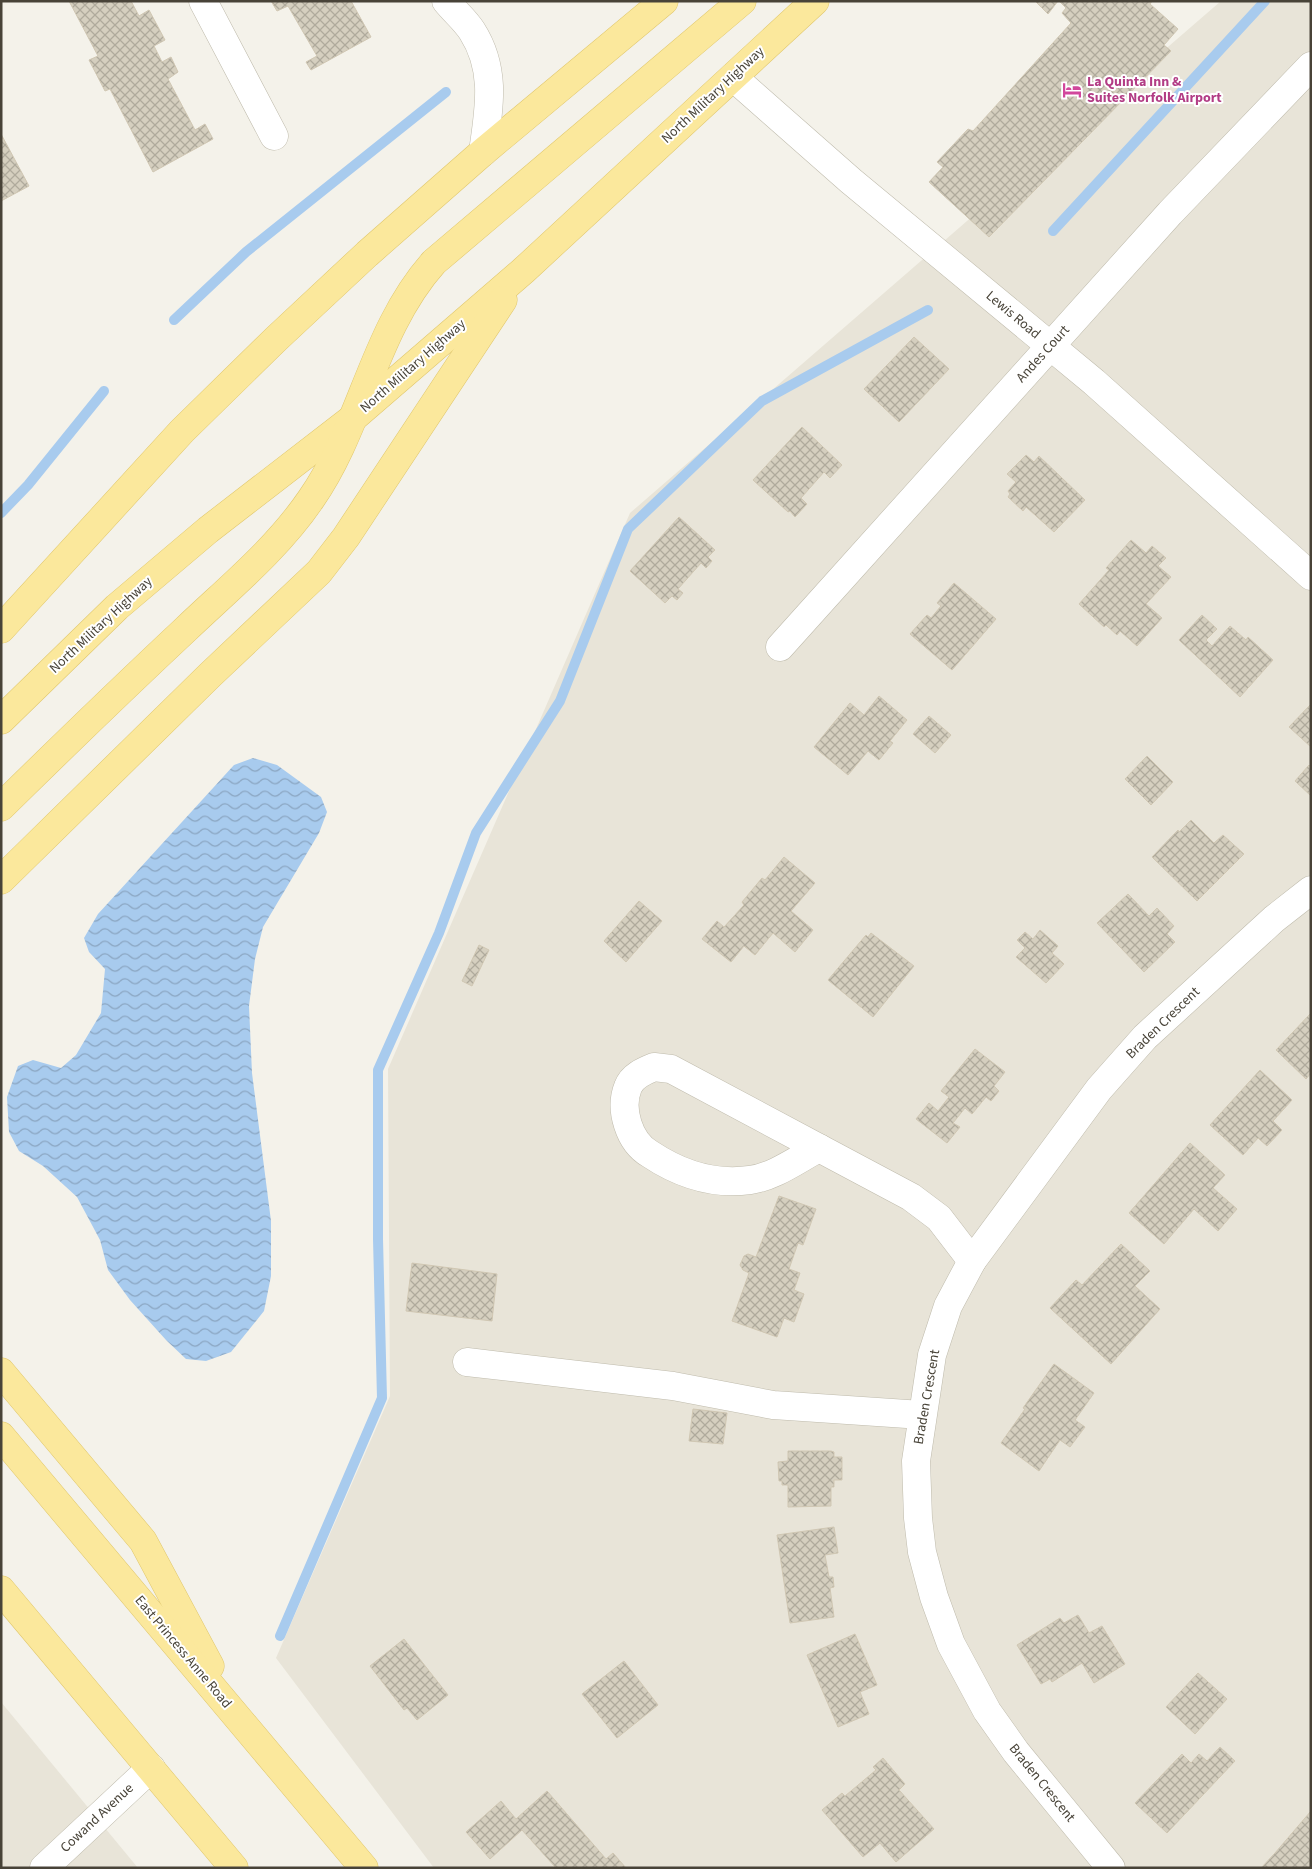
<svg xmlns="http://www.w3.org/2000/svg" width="1312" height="1869" viewBox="0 0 1312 1869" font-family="'Source Sans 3',sans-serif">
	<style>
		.residential { fill: #e8e4d8 }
		.water { fill: url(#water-waves) }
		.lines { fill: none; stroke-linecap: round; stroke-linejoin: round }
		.stream { stroke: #a8cbee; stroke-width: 10 }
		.building { fill: url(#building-cross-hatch); stroke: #d0c7b3 }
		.minor-casing { stroke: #bfbbac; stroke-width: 29 }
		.major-casing { stroke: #e0c76c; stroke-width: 29 }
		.minor { stroke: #fff; stroke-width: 28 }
		.major { stroke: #fbe89c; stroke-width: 28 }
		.labels { text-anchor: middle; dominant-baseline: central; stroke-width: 4; stroke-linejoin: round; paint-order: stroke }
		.hotel-label { font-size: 14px; font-weight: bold; fill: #b23c85; stroke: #fff; text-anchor: start }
		.street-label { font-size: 14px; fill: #484338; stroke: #fff }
	</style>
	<defs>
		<pattern id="water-waves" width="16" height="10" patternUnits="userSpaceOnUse" patternTransform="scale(1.25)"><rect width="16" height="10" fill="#a8cbee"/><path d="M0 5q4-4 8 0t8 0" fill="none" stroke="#8ba6c2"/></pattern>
		<pattern id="building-cross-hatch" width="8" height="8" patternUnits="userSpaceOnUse" patternTransform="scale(1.25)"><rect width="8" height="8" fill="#d5cfbf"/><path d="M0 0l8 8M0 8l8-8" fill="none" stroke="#afaa9c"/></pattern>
	</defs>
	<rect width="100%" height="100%" fill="#f4f2ea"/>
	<g class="residential">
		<polygon points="1221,1 1311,1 1311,1868 434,1868 276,1658 390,1396 388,1069 630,513"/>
		<polygon points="1,1702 138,1868 1,1868"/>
	</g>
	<polygon class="water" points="253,758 277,765 321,797 327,812 319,833 263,927 255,959 249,1006 252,1073 271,1221 271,1276 264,1311 231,1352 206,1361 186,1359 166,1340 130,1300 108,1270 100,1240 77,1197 43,1166 19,1151 9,1132 7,1097 18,1066 33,1060 61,1068 76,1055 101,1013 105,969 89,952 84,938 98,914 234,765"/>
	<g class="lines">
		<g class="stream">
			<polyline points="1053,231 1265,1"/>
			<polyline points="174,320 246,252 446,92"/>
			<polyline points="1,513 28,485 104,391"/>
			<polyline points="280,1636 382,1398 378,1239 378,1070 439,933 476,833 560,701 628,529 762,401 928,310"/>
		</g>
	</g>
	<g class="building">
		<polygon points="69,1 131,1 139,16 149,10 165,40 154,46 162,62 171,57 178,72 168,79 195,130 205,124 213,139 153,172 110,89 105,91 89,60 98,56"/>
		<polygon points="271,1 351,1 371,37 311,70 306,62 317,56 288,6 277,11"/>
		<polygon points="1035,1 1058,1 1048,14"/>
		<polygon points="1059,1 1152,1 1150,4 1178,29 1164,45 1171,51 989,237 929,182 943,167 937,162 968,129 973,131 1071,23 1062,13 1066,8"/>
		<polygon points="1,134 29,186 1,201"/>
		<polygon points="914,337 949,369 899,422 864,389"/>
		<polygon points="802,427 842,465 830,478 824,472 801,498 807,504 795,517 790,511 788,512 753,480"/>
		<polygon points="1026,455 1034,462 1039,456 1085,500 1054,532 1026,507 1023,511 1008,497 1010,494 1008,491 1016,482 1007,474"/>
		<polygon points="679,517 715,550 708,557 712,561 706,568 701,563 678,589 683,593 677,600 672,596 665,603 630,571"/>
		<polygon points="1131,540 1146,553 1152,546 1166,558 1158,566 1171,577 1146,604 1162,618 1137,646 1120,631 1117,635 1106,625 1104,627 1079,604 1109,570 1106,568"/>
		<polygon points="954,583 996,619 952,670 910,634 927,615 931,618 941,606 937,603"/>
		<polygon points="1202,615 1217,629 1206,640 1212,646 1230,626 1246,640 1248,637 1273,660 1240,697 1179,640"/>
		<polygon points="879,696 907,720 890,741 893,743 879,760 868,751 848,775 814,747 850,703 864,715"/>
		<polygon points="1311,704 1311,747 1289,727"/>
		<polygon points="929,716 951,735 935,753 913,734"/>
		<polygon points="1147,756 1173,782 1151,805 1125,779"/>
		<polygon points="1309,765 1311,767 1311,796 1295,781"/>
		<polygon points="1191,820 1214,843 1223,835 1244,854 1197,901 1152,857 1178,830 1179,832"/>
		<polygon points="784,857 815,883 791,911 813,930 795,952 773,933 755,955 744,946 731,962 702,939 717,921 724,927 744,905 742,902 762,878 765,880"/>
		<polygon points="1128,894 1149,916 1157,908 1174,926 1167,934 1175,942 1144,972 1097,923"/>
		<polygon points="639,901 662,921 626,962 604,941"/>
		<polygon points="1040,930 1058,946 1052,953 1064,964 1046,983 1016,957 1025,948 1017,940 1025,932 1033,939"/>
		<polygon points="871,933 914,966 873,1017 828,980 866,935 868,937"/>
		<polygon points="479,945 489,950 472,986 462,981"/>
		<polygon points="1311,1013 1311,1073 1306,1079 1276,1050"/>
		<polygon points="975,1049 1005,1072 994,1086 999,1091 991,1101 986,1097 972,1114 965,1108 953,1123 960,1127 947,1143 916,1119 929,1103 938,1111 949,1097 941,1091"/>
		<polygon points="1260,1070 1292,1100 1273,1121 1282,1130 1267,1146 1258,1138 1243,1155 1210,1125"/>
		<polygon points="1190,1143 1225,1175 1213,1188 1237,1209 1218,1231 1194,1209 1164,1244 1129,1213"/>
		<polygon points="779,1196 816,1209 803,1245 798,1243 789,1269 800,1273 794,1290 804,1294 794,1322 784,1318 777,1337 732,1321 749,1273 743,1270 740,1265 744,1256 748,1254 756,1257"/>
		<polygon points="1121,1244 1150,1271 1135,1286 1160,1309 1111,1364 1050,1308 1076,1280 1082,1285"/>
		<polygon points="412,1263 497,1274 492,1321 406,1311"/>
		<polygon points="1054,1364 1094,1393 1075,1420 1085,1427 1070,1447 1060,1440 1039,1471 1001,1443 1025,1409 1023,1408"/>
		<polygon points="693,1409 727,1413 723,1444 689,1441"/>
		<polygon points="788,1451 831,1451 834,1452 834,1457 842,1457 842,1480 834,1480 834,1487 831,1487 831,1506 788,1507 788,1485 782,1485 782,1481 779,1481 778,1462 788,1461"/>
		<polygon points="834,1527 838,1553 825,1555 829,1577 833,1577 834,1587 830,1588 834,1617 790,1623 777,1535"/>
		<polygon points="1078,1615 1089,1633 1102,1626 1125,1664 1094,1683 1082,1663 1052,1682 1050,1679 1041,1684 1017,1645 1060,1618 1064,1623"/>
		<polygon points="855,1634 877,1685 860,1692 869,1714 838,1727 807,1655"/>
		<polygon points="404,1639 448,1695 417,1720 407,1708 404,1710 370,1666"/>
		<polygon points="624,1661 658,1705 617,1738 582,1694"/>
		<polygon points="1198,1673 1227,1699 1195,1734 1166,1707"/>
		<polygon points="1220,1747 1235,1761 1167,1833 1135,1803 1182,1754 1191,1763 1199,1754 1207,1761"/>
		<polygon points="883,1758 905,1784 899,1790 934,1829 896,1862 880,1843 863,1857 822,1810 842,1793 845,1796 876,1770 873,1767"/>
		<polygon points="547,1791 606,1859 613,1853 626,1868 556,1868 522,1830 490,1859 466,1832 501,1801 516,1819"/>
		<polygon points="1311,1811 1311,1868 1261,1868 1275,1853"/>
	</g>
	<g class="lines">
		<g class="minor-casing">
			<g id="minor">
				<polyline points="203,1 274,136"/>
				<path d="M446,1C454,11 465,20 472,31C497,70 489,109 483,152"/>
				<polyline points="733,77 851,181 1094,382 1311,576"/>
				<polyline points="780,647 1170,213 1311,66"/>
				<path d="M654,1067L671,1069L819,1148C798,1159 774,1177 750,1180C714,1185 680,1174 650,1154C629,1142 619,1109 628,1087C632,1076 644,1071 654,1067Z"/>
				<polyline points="819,1148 911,1197 939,1218 972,1261"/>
				<polyline points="467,1362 673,1386 773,1405 922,1415"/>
				<polyline points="44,1868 151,1768"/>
				<polyline points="1111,1868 1016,1752 987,1711 951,1644 934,1597 922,1552 918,1518 916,1461 932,1355 948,1306 972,1261 1099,1089 1145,1037 1274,919 1311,890"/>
			</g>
		</g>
		<g class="major-casing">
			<g id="major">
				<polyline points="1,629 182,431 276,339 367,254 483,152 664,1"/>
				<polyline points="1,720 117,607 208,530 353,418 523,271 815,1"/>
				<path d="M1,807C62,747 123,688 186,629C229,588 277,549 311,499C362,426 373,330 434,262L742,1"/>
				<polyline points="1,880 210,675 319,572 346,537 503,300"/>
				<polyline points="1,1372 143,1541 210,1666"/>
				<polyline points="1,1436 364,1868"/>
				<polyline points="1,1590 234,1868"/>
			</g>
		</g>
		<use href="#minor" class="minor"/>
		<use href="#major" class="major"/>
	</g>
	<defs>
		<g id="hotel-bare" transform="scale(1.5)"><path d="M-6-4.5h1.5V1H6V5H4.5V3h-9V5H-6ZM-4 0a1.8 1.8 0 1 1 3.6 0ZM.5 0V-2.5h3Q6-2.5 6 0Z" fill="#d1479c" stroke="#fff" stroke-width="2.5" paint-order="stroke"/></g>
	</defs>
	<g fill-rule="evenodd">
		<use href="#hotel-bare" x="1072" y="90"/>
	</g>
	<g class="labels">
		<g class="hotel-label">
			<text x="1087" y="82">La Quinta Inn &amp;<tspan x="1087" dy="16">Suites Norfolk Airport</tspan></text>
		</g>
		<g class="street-label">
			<text transform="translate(713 95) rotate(-43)">North Military Highway</text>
			<text transform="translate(1013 315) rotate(40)">Lewis Road</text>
			<text transform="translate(1043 354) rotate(-48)">Andes Court</text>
			<text transform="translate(413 366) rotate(-41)">North Military Highway</text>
			<text transform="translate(101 625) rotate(-43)">North Military Highway</text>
			<text transform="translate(1163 1023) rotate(-44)">Braden Crescent</text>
			<text transform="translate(927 1397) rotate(-80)">Braden Crescent</text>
			<text transform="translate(183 1652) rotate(50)">East Princess Anne Road</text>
			<text transform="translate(1042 1783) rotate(51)">Braden Crescent</text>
			<text transform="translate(97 1818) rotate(-43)">Cowand Avenue</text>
		</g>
	</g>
	<rect width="1312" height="1869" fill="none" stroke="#484338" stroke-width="5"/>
</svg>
